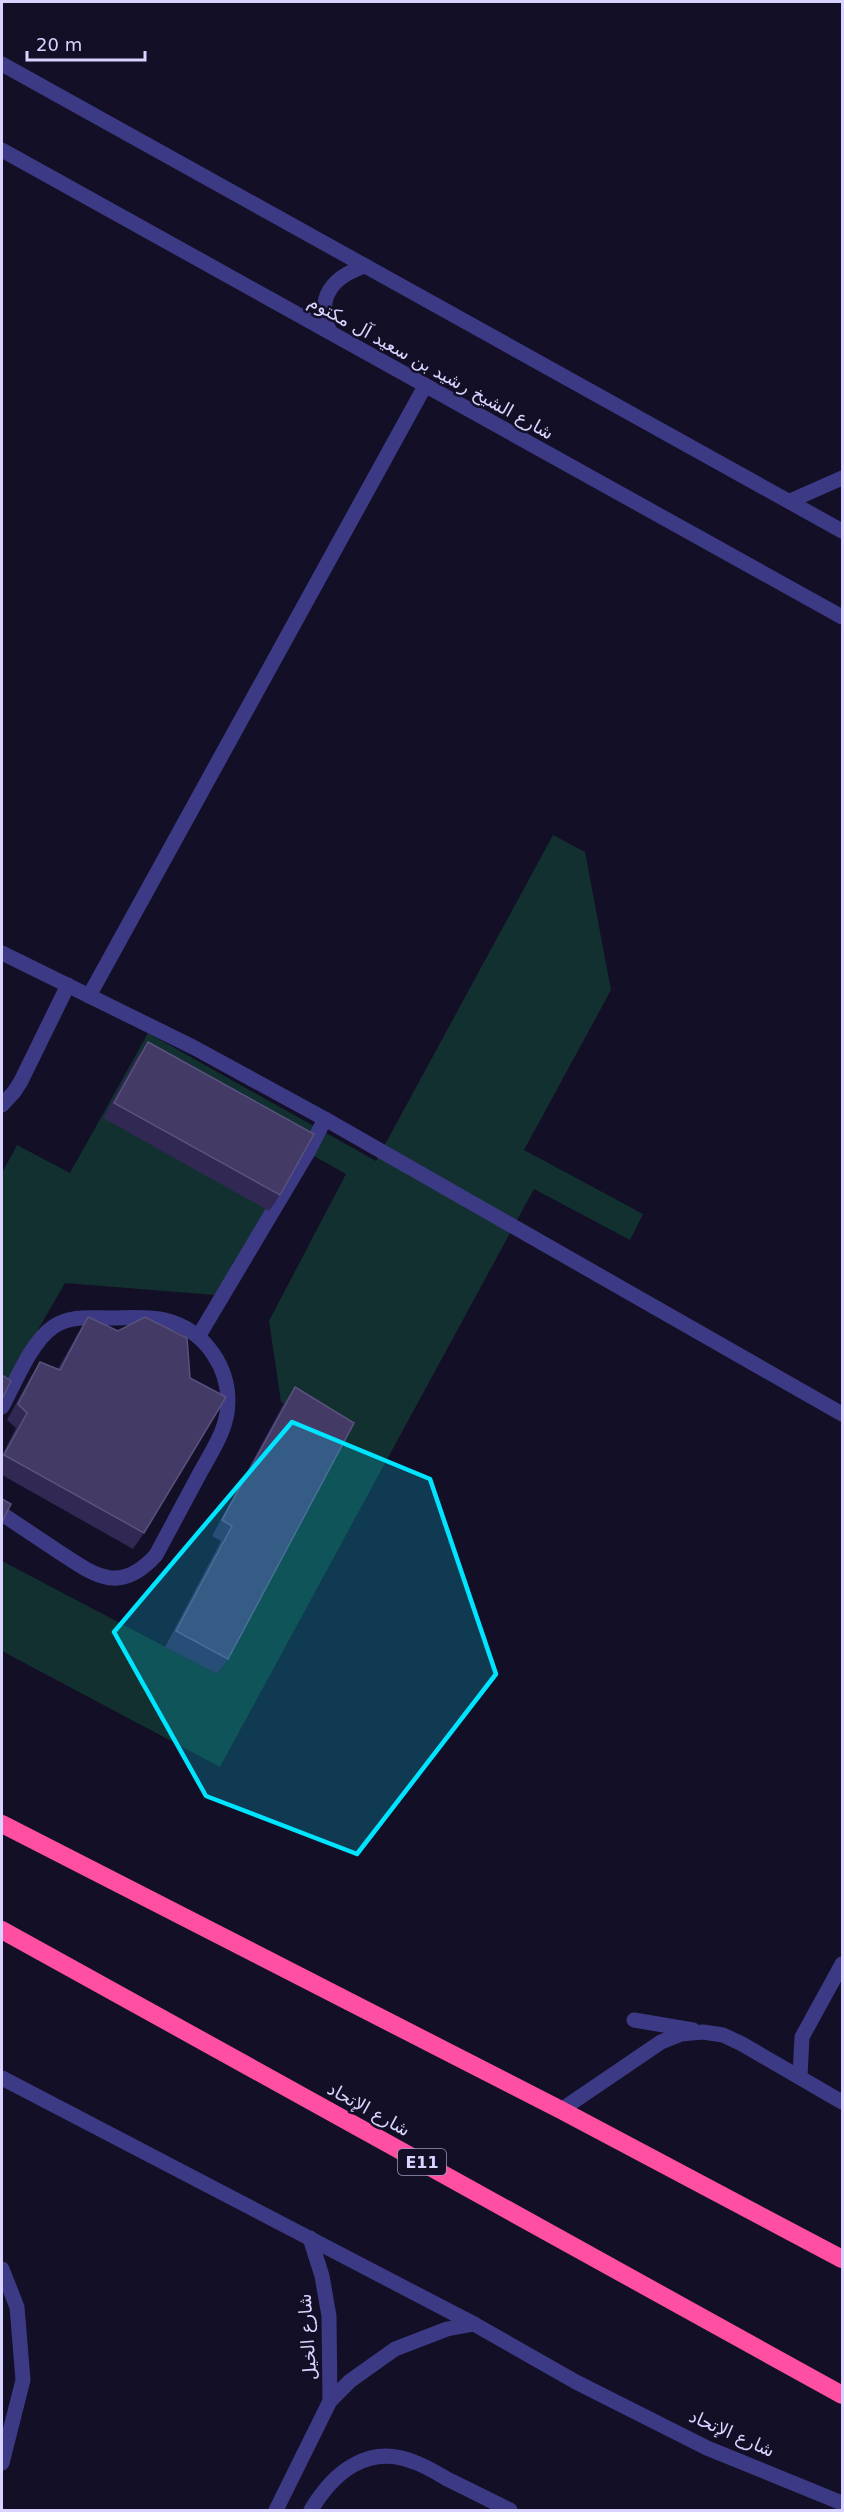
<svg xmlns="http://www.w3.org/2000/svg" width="844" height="2512" viewBox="0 0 844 2512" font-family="'DejaVu Sans','Noto Naskh Arabic',sans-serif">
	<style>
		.green { fill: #12302f }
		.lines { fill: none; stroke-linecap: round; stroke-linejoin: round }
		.minor { stroke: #3d3a85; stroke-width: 15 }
		.highway { stroke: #ff4fa3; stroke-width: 18 }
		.wall { fill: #312854 }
		.building { fill: #433a66; stroke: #5a527e; stroke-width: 1.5 }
		.marked { fill: #00e5ff; fill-opacity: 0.2; stroke: #00e5ff; stroke-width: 4.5; stroke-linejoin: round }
		.labels { text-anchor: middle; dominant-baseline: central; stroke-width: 5; stroke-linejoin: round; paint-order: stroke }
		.shield { fill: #130f26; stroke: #9e99be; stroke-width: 1.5 }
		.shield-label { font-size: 16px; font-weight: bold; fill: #d9d4ff }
		.street-label { font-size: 18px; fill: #d9d4ff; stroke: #130f26 }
	</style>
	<rect width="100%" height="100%" fill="#130f26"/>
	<polygon class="green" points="553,835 585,852 611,990 524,1150 643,1214 630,1240 534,1189 220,1767 2,1651 2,1561 217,1674 343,1438 281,1402 269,1321 346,1174 137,1057 269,1211 227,1296 65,1283 2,1392 2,1173 17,1145 70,1173 148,1033 376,1161"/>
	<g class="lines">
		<g class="minor">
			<polyline points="2,64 842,531"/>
			<polyline points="2,150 842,617"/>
			<path d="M330,332C315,298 332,277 365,266"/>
			<polyline points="790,501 842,478"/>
			<polyline points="2,953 193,1047 325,1119 842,1414"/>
			<polyline points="89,996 425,386"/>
			<polyline points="2,1105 14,1092 21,1081 68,985"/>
			<polyline points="198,1337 308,1152 325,1119"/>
			<path d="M2,1407C15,1383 31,1342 53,1327C70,1315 91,1318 110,1318C128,1318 148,1316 165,1320C206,1330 233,1371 227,1413C224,1433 211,1453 201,1471C186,1499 171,1527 156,1555C119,1596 94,1575 56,1550C38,1538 20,1526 2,1514"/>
			<polyline points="634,2020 693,2030"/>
			<polyline points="800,2076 802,2037 842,1964"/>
			<polyline points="2,2078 474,2324 576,2382 707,2448 842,2503"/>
			<polyline points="561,2110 661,2042 681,2034 703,2032 723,2035 742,2044 842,2102"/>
			<polyline points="310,2238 322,2276 329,2316 330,2401"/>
			<polyline points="2,2269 17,2307 23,2380 2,2463"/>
			<polyline points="276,2510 330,2401 350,2381 395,2349 447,2329 474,2324"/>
			<path d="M311,2510C333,2473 368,2443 414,2462C426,2466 437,2473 447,2479C468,2489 489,2500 510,2510"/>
		</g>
		<g class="highway">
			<polyline points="2,1824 561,2110 842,2259"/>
			<polyline points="2,1930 842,2395"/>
		</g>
	</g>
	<g class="wall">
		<polygon points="148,1042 280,1195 269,1211 103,1118 137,1057"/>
		<polygon points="88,1317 144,1533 133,1549 2,1475 2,1455 16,1428 7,1420 30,1378 40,1362 58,1369 78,1333"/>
		<polygon points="295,1387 228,1659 217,1674 165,1647 221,1541 212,1536 284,1403"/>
	</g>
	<g class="building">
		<polygon points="148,1042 314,1134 280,1195 114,1103"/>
		<polygon points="88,1317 118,1331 145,1317 187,1338 190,1378 226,1397 144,1533 4,1455 27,1413 18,1404 40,1362 60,1370"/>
		<polygon points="2,1375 11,1381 2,1399"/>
		<polygon points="295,1387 354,1423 228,1659 176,1631 232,1526 222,1520"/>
		<polygon points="2,1499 11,1504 2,1522"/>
	</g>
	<path class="marked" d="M292,1422L430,1479L496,1674L357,1854L206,1796L114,1632Z"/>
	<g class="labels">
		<rect class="shield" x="398" y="2149" width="48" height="26" rx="4.5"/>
		<g class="shield-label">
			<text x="422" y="2162">E11</text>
		</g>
		<g class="street-label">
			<text transform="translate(431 367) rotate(29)">شارع الشيخ رشيد بن سعيد آل مكتوم</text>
			<text transform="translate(369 2109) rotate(29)">شارع الإتحاد</text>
			<text transform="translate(307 2337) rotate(-94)">شارع الخيل</text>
			<text transform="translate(732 2433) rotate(24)">شارع الإتحاد</text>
		</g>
	</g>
	<rect width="844" height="2512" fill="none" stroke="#d9d4ff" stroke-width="6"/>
	<path d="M27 51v9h118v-9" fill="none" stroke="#d9d4ff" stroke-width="3"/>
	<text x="36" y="51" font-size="18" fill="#d9d4ff" stroke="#130f26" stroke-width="4.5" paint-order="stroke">20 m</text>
</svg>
